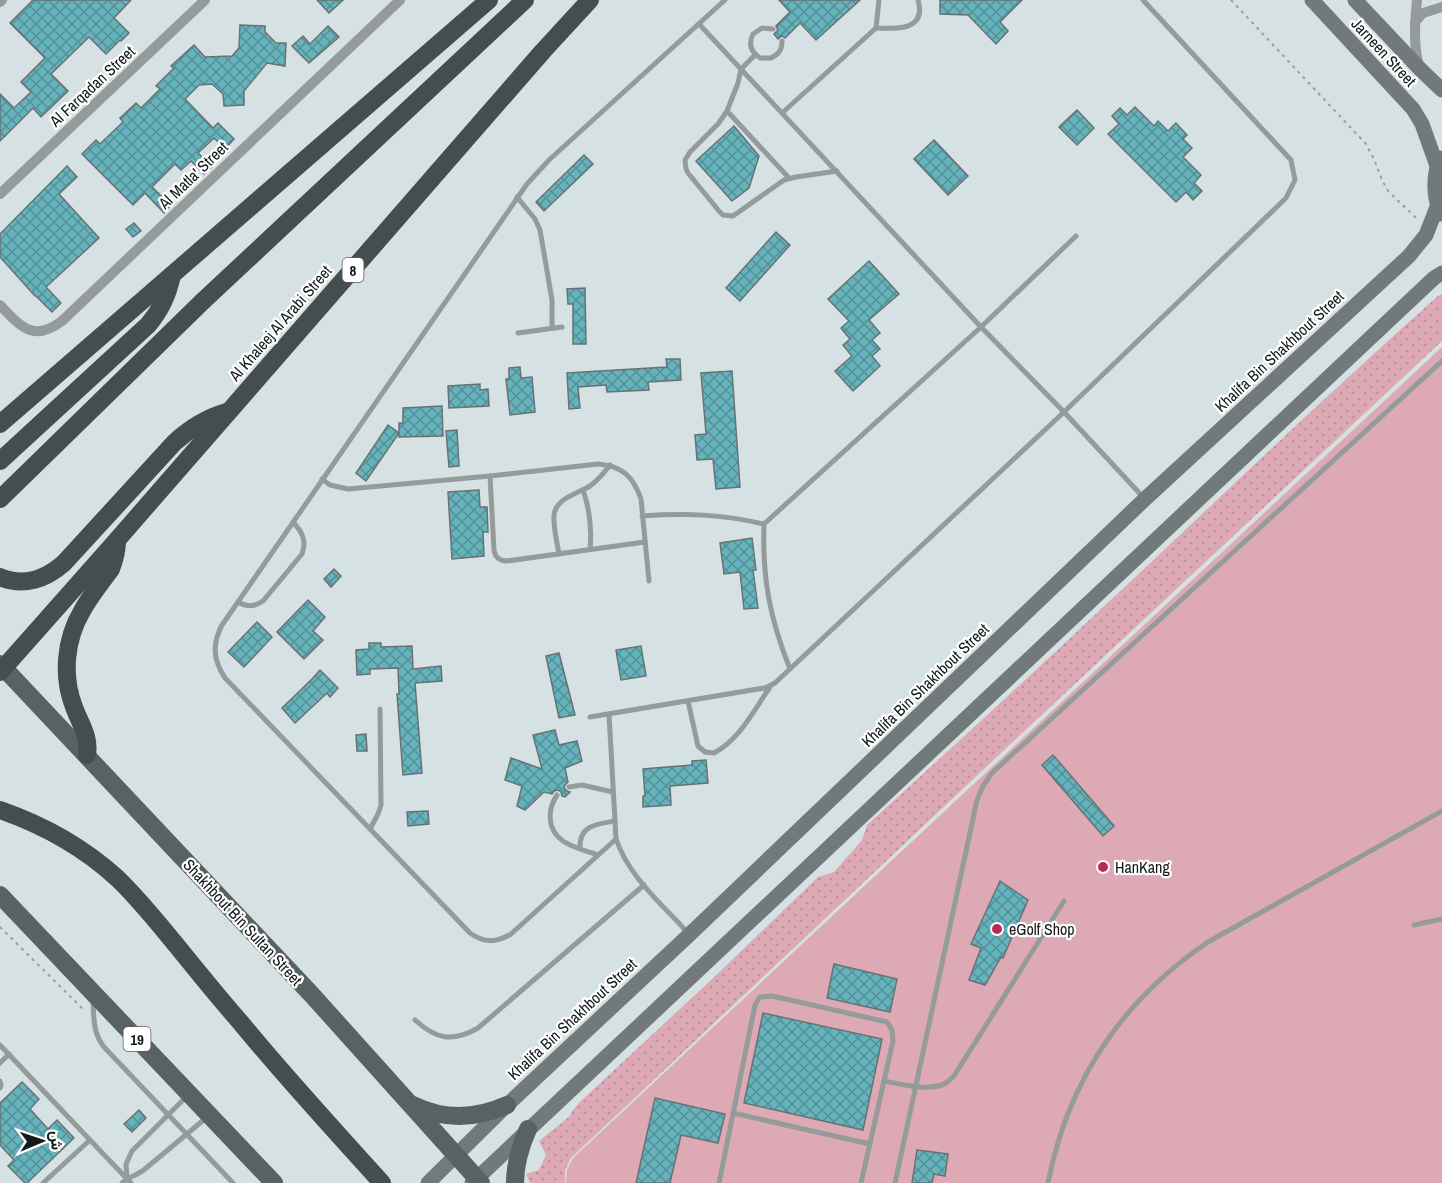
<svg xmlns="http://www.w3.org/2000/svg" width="1442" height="1183" viewBox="0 0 1442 1183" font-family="'Archivo Narrow',Vazirmatn,sans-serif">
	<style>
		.grass { fill: url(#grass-dots) }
		.pitch { fill: #dda9b4 }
		.building { fill: url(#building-cross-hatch); stroke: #687274; stroke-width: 1.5 }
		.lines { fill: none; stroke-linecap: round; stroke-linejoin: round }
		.path { stroke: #969fa0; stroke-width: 2; stroke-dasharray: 3 4.5; stroke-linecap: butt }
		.lane { stroke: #959a9b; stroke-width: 5 }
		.street { stroke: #959a9b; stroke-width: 10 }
		.secondary { stroke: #72797a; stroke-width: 15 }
		.primary { stroke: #596263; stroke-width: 18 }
		.highway { stroke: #444e4f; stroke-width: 18 }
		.poi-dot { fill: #b82a5d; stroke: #fff; stroke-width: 2 }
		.labels { text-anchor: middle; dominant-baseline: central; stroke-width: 4.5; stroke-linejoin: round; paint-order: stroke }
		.shield { fill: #fff; stroke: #5b5e5f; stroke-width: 1.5 }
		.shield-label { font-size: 15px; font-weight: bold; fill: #15191a }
		.street-label { font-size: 16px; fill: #15191a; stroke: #fff }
		.poi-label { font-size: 16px; fill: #15191a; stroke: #fff; text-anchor: start }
	</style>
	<defs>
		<pattern id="grass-dots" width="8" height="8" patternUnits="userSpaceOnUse" patternTransform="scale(1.5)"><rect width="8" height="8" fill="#dda9b4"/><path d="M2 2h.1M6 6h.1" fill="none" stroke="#bd919a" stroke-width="1.8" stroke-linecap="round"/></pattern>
		<pattern id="building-cross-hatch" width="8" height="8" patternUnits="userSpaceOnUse" patternTransform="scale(1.5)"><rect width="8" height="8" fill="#66b3bc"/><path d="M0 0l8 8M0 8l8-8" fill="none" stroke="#539198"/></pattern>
	</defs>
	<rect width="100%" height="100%" fill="#d6e1e3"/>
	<path class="grass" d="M1442,294V341L1002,752L571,1158L565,1171V1183H530L526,1174L539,1170L546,1155L539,1141L570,1116L572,1111L581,1101L711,980L818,877L834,872L862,840L867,825C920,777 972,729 1025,680C1163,553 1297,421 1438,296Z"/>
	<polygon class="pitch" points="1442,347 1442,1183 566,1183 567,1170 573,1158"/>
	<g class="building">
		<polygon points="33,0 131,0 114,18 129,33 121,41 120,40 106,54 89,37 51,74 68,91 41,117 33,108 0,141 0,94 14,108 31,92 21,82 45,58 10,23"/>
		<polygon points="317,0 343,0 329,13"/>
		<polygon points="779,0 860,0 816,40 800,23 785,38 782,36 778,39 774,34 778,30 776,26 790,12"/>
		<polygon points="940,0 1022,0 1000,22 1008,31 996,44 968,15 940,14"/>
		<polygon points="240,25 265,26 265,32 276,43 286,43 285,66 267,63 244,91 244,105 224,106 223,94 212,84 199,85 185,99 213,128 218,123 234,139 225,149 214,138 198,153 212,167 204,174 191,161 181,170 175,164 152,187 171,205 164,213 145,193 133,205 82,154 96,140 100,144 123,122 120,118 136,103 141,108 160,89 156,86 174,68 171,66 194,45 205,57 232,56 239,48"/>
		<polygon points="328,26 339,37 309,63 292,46 303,36 310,44"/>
		<polygon points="1135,107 1154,126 1158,121 1168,131 1176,123 1187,135 1183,139 1192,148 1183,157 1201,175 1194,183 1202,191 1193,200 1186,192 1176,202 1108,134 1119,124 1112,116 1120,108 1127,115"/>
		<polygon points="1077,110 1094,128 1077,145 1059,127"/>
		<polygon points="734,126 759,156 749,188 732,201 696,161"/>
		<polygon points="934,140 968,176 948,195 914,159"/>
		<polygon points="584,155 593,164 544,211 536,202"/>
		<polygon points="67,166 77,177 59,194 99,238 46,287 61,303 52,312 36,296 35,296 0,257 0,234"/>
		<polygon points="134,223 141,231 133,237 126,229"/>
		<polygon points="776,232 790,245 740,301 726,288"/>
		<polygon points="869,261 899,294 869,320 880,333 872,340 880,349 872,356 880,366 853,391 835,371 852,356 843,345 850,339 841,328 849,321 828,299"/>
		<polygon points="585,288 586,344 573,344 573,304 568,304 567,289"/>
		<polygon points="666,359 680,359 681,380 648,382 649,390 607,392 606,385 578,387 580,408 569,409 567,373 667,367"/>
		<polygon points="520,367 521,378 532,377 535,412 510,415 506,379 509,379 509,368"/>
		<polygon points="732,371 740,487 716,489 713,459 697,460 695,435 706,434 701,373"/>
		<polygon points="480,384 480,390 488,389 489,406 449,408 448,386"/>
		<polygon points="442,406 443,436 399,437 399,423 403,423 403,408"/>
		<polygon points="388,425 399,433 366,481 356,473"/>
		<polygon points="457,430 459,466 449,467 446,431"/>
		<polygon points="479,490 480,507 487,507 488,532 483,532 484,556 452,559 448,492"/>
		<polygon points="752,538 756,570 753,570 758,608 744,609 740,572 724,574 720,543"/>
		<polygon points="334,569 341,576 331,587 324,579"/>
		<polygon points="308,600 325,617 313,631 323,640 304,659 277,632"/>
		<polygon points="257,622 272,637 244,667 228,652"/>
		<polygon points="369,643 381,643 381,647 412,646 413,669 441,666 442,681 415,683 422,773 403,775 397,694 399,694 398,668 370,669 370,674 357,675 356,650 369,649"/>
		<polygon points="641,646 646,676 621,680 616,650"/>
		<polygon points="559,653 575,715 559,718 546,656"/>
		<polygon points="320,670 338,688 330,697 327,693 295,723 282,708 312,679"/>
		<polygon points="555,730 559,745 577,741 582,761 565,768 568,782 565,785 564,788 567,791 570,792 565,797 562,796 561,792 558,790 554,791 552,794 544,792 525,810 517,806 522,786 505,780 511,758 542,769 533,735"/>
		<polygon points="366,734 367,751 357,751 356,735"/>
		<polygon points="1053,755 1114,826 1103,836 1042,765"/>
		<polygon points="706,760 708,783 670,786 671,805 643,807 643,796 645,796 643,769 692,765 692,761"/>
		<polygon points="428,811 429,824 408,826 407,812"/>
		<polygon points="1000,881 1028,900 1003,958 1001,957 985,985 969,980 981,948 971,944"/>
		<polygon points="834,964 897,979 890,1012 827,998"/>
		<polygon points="763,1013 882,1039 863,1130 744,1103"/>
		<polygon points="22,1082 39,1099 30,1109 48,1129 57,1120 74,1138 27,1183 25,1183 8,1166 14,1160 0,1145 0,1103"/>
		<polygon points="655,1098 725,1114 718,1143 681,1135 670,1183 636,1183"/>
		<polygon points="139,1110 146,1118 132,1132 124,1124"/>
		<polygon points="917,1150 948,1154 945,1176 934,1174 932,1183 912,1183"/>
	</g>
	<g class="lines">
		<g class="path">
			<polyline points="1231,0 1366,144 1374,159 1382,180 1388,191 1418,220"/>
			<polyline points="0,927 83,1009"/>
		</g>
		<g class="lane">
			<path d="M879,0L876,28C896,29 927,31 918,0"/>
			<polyline points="699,24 981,327 1064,412 1144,498"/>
			<path d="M773,29L762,28L753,34C748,44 751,52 760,58H771C779,54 782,50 782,41"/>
			<polyline points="755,55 741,69 738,83 727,111 718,124 690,152 685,160 686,169 688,173 719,211 723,215 733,216 784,180 796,177 837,171"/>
			<polyline points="727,111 789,178"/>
			<polyline points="782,113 876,28"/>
			<polyline points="517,197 535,219 540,230 552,300 552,328"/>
			<polyline points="518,333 562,327"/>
			<path d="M490,476L494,550C495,557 499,561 507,561L645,542"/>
			<path d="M322,479L330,485L348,489L490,476L598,464C622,466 633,476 641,499L649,581"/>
			<path d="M583,490C590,510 592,528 590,549"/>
			<path d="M642,516C687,513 720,514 764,524"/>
			<path d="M559,554C557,542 553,527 554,515C556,498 577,494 590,486C598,480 604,473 610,465"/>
			<path d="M238,602C247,607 254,607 263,601L302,554C307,540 302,532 293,522"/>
			<path d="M790,669C770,619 762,578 764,524L981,327L1076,236"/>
			<path d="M688,701L698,746L705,752L714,753C740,739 754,710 770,687"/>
			<path d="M609,714L616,839C629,877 662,904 688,933"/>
			<polyline points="590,717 758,689 765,688 775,683 1064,412 1286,198 1295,180 1291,160 1143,0"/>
			<polyline points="569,787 582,785 613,792"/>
			<path d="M557,795C547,810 547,830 563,841C573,848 587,851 598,855"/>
			<polyline points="370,829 378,814 381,805 380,709"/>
			<path d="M616,839L511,934C496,943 484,943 470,933L225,678C213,660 212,644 222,625L527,184L549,160L725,0"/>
			<path d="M580,848C579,825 597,824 615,821"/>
			<polyline points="1414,925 1442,919"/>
			<path d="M93,1002C94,1019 93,1033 104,1047L233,1183"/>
			<path d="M415,1020C436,1039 452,1043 478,1028L644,885"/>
			<polyline points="0,1045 90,1140 43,1183"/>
			<polyline points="0,1063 9,1054"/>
			<polyline points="0,1081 1,1085 0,1088"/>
			<polyline points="733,1113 870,1144"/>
			<polyline points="90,1140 131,1183"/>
			<polyline points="127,1178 126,1164 132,1151 186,1097"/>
			<path d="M122,1183C128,1177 138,1175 145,1169L206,1118"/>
			<path d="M719,1183L755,1005L760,997L772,996L887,1022L892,1030L893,1041L884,1081C901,1084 931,1092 946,1083C949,1081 951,1078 954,1076L1064,901"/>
			<polyline points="861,1183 884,1081"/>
			<polyline points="895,1183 977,800 983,786 992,773 1442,361"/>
			<path d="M1048,1183C1068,1080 1121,1001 1208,942L1442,811"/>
		</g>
		<g class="street">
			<path d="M1417,0C1415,22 1413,44 1419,66"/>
			<polyline points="0,2 2,0"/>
			<polyline points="1415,22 1423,13 1442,7"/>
			<polyline points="0,194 205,0"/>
			<path d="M0,305C20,326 33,343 62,321L400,0"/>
		</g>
		<g class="secondary">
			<polyline points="1312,0 1413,109 1422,124 1437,166"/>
			<polyline points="1355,0 1420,69 1442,90"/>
			<path d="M1440,158C1433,176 1433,197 1441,214"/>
			<polyline points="428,1183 507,1105 689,935 1145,499 1409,256 1426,235 1437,207"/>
			<polyline points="472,1183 1434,278 1442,273"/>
		</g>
		<g class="primary">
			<polyline points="0,664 312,995 481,1183"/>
			<polyline points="0,895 274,1183"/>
			<path d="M413,1105C444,1120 476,1119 507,1105"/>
			<path d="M515,1183C515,1164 520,1147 528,1129"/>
		</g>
		<g class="highway">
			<polyline points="0,424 489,0"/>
			<path d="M0,461L148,325C161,310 168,295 172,275"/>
			<polyline points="0,499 203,301 525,0"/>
			<path d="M0,577C24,587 46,579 64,563L174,443C190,428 206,418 227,412"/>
			<polyline points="0,672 117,540 543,51 590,0"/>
			<path d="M87,755C90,736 80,724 74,707C62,676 65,640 82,611C90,596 101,583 111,569C115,559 117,551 117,540"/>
			<path d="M0,810C43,825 83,847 117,878C139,899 158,923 177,946C198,972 219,998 241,1023C286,1078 334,1130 382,1183"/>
		</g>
	</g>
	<g class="poi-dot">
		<circle cx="1103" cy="867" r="6"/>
		<circle cx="997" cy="929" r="6"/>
	</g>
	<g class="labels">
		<g class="shield">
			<rect x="342.5" y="258" width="21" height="24" rx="4.5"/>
			<rect x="123.5" y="1027" width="27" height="24" rx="4.5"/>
		</g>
		<g class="shield-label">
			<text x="353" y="270">8</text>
			<text x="137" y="1039">19</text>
		</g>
		<g class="street-label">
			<text transform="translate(1384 52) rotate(47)">Jarneen Street</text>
			<text transform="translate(92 86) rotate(-43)">Al Farqadan Street</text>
			<text transform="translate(193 175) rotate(-44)">Al Matla' Street</text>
			<text transform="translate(280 323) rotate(-49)">Al Khaleej Al Arabi Street</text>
			<text transform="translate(1279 351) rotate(-43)">Khalifa Bin Shakhbout Street</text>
			<text transform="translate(925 685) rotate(-44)">Khalifa Bin Shakhbout Street</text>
			<text transform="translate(243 922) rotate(47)">Shakhbout Bin Sultan Street</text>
			<text transform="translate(572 1019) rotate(-43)">Khalifa Bin Shakhbout Street</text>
		</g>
		<g class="poi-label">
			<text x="1115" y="867">HanKang</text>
			<text x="1009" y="929">eGolf Shop</text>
		</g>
	</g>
	<g transform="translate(42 1141) rotate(88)" stroke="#ffffff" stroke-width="4.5" paint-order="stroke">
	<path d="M0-4.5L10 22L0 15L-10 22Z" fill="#15191a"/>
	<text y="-9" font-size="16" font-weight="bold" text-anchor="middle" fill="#15191a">ش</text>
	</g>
</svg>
